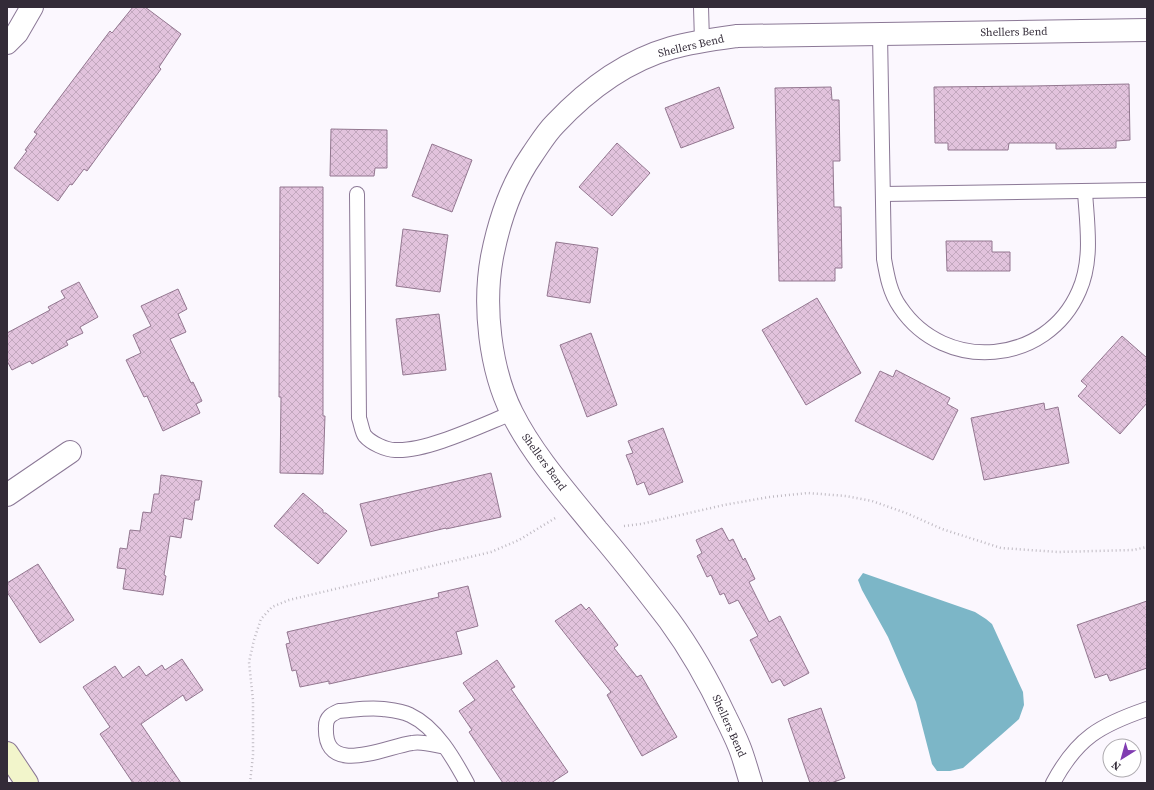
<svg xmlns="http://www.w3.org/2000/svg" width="1154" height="790" viewBox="0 0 1154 790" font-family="'Source Serif 4',serif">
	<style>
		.water { fill: #7cb6c7 }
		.building { fill: url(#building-cross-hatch); stroke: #937790 }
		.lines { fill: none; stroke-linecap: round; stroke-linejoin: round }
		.lane-casing { stroke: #8b7896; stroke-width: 16 }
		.street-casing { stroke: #8b7896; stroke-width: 24 }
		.secondary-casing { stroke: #8b7896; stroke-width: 24 }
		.path { stroke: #bfbac2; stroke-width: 2.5; stroke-dasharray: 1 3; stroke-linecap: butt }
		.lane { stroke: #fff; stroke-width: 14 }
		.street { stroke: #fff; stroke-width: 22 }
		.secondary { stroke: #f2f5cb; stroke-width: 22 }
		.labels { text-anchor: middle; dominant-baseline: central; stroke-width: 3; stroke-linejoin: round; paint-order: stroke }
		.street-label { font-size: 11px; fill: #332b38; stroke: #fff }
	</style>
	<defs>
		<pattern id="building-cross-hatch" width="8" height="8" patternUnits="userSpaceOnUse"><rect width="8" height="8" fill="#e2c3dd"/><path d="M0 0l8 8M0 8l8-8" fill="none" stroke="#c2a8be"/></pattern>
	</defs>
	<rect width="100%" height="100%" fill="#fbf7fe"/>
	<polygon class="water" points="863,573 975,612 986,619 992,624 1023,692 1024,705 1019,719 1001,735 963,768 950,771 937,771 932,764 916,702 888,637 862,590 858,580"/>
	<g class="building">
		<polygon points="133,7 145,7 181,34 159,67 161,69 87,171 84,169 72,185 70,184 58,201 14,168 27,151 25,150 37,134 34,132 73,80 110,31 112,33"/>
		<polygon points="1129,84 1130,140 1116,141 1116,148 1056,149 1056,143 1009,143 1008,150 948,150 948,143 935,143 934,87 1033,86"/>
		<polygon points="719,87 734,128 681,148 665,108"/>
		<polygon points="831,87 832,100 839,100 840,161 833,161 834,207 841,207 842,268 835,268 835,281 779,281 775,88"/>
		<polygon points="331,129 387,130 387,168 375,168 374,176 330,176"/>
		<polygon points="617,143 650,173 612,216 579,187"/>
		<polygon points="432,144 472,160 452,212 412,196"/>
		<polygon points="280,187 323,187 323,416 325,416 323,474 280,473 281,397 279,397"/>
		<polygon points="403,229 448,235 440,292 396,286"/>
		<polygon points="946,241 992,241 992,252 1010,252 1010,271 947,271"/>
		<polygon points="556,242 598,248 590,303 547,296"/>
		<polygon points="79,282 98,317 80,327 83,333 66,341 68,345 32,364 30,361 12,370 7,361 7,333 50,310 48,307 65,298 61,291"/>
		<polygon points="178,289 187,309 178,314 186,332 170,339 191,383 193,382 202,401 196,404 200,413 163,431 147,396 144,397 126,360 141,353 133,335 151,326 141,306"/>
		<polygon points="817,298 861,373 806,405 762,330"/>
		<polygon points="439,314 446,370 403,375 396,319"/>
		<polygon points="591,333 617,405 587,417 560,345"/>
		<polygon points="1122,336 1147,358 1147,403 1120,434 1078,396 1087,386 1081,381"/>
		<polygon points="896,370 950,398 947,404 958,410 933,460 855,421 880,371 893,377"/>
		<polygon points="1044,403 1045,410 1058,407 1069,463 984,480 971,418"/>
		<polygon points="663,428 683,482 649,495 644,482 637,485 632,470 626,455 633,453 628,441"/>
		<polygon points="491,473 501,517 446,529 446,528 371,546 360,504"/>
		<polygon points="161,475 202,481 199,500 195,500 192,520 184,518 181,538 170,536 164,575 166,576 163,595 123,589 126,569 117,568 120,548 127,549 130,530 140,531 143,512 151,513 154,494 159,494"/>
		<polygon points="303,493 323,510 323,513 326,513 347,531 318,564 274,526"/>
		<polygon points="722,528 729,541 733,539 743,560 745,558 755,579 749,582 769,622 780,616 809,673 784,686 780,679 772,683 750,640 758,636 738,600 729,604 724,593 720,595 711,575 707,577 697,556 702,553 696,540"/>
		<polygon points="38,564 74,620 40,643 7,592 7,583"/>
		<polygon points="468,586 478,626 456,632 462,654 329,684 329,681 300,687 296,670 292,671 286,644 290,643 287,632 439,597 438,593"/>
		<polygon points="1147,601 1147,668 1110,681 1107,674 1095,678 1077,625"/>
		<polygon points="581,604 586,610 589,607 618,645 614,648 637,677 641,675 677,737 642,756 607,695 611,692 555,621"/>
		<polygon points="182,659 203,690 186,701 183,695 141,724 181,783 133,783 100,734 110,727 83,687 115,666 123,678 139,666 146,676 162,665 165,670"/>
		<polygon points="497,660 515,687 511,689 568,772 551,783 503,783 469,732 472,730 459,711 475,700 463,683"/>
		<polygon points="821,708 845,778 831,783 810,783 788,719"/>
	</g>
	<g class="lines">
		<g class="lane-casing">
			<g id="lane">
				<polyline points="701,7 702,41"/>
				<path d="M880,34L884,259C887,276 890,293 900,307C945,374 1047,365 1079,291C1093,260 1087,224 1085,192"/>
				<path d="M357,194L359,418C361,423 362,432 365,436C371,443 386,450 395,450C426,452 482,425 512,413"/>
				<polyline points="883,194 1147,190"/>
				<path d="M445,747C434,745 423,741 412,743C384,747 323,778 326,726C326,717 332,714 339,711C353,710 369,707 383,709C391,710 402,711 410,715C436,727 454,759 467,783"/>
				<path d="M1053,783C1077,738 1100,725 1147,709"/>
			</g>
		</g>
		<g class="street-casing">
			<g id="street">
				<polyline points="7,43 17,33 32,7"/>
				<polyline points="7,495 70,452"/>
				<path d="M751,783C747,771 744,758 739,746C735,736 730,726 725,716C709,682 691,650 669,620C646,590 622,559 597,530C567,493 533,455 512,413C490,369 483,306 492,257C499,221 511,185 532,155C539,145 546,133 555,124C586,91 626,61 671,48C692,42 715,39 737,36L1147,30"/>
			</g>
		</g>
		<g class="secondary-casing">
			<polyline id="secondary" points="7,753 27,783"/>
		</g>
		<g class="path">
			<polyline points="624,526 641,524 724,505 769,497 808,493 846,496 872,501 906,513 942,529 1001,548 1058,552 1133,550 1147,547"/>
			<polyline points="250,783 253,755 253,700 249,662 254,640 261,619 272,607 289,600 491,552 519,540 557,517"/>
		</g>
		<use href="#lane" class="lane"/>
		<use href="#street" class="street"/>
		<use href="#secondary" class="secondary"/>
	</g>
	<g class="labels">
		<g class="street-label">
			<text transform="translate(1014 32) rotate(-1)">Shellers Bend</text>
			<text transform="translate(691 46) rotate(-13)">Shellers Bend</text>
			<text transform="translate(544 462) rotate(54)">Shellers Bend</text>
			<text transform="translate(729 726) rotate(66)">Shellers Bend</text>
		</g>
	</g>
	<rect width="1154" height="790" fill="none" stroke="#332b38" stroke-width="16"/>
	<g transform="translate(1122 758) rotate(217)"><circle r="19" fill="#ffffff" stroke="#adaaaf"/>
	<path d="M0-3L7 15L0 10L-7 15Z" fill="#813db1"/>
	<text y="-6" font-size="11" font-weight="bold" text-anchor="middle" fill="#332b38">N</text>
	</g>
</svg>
